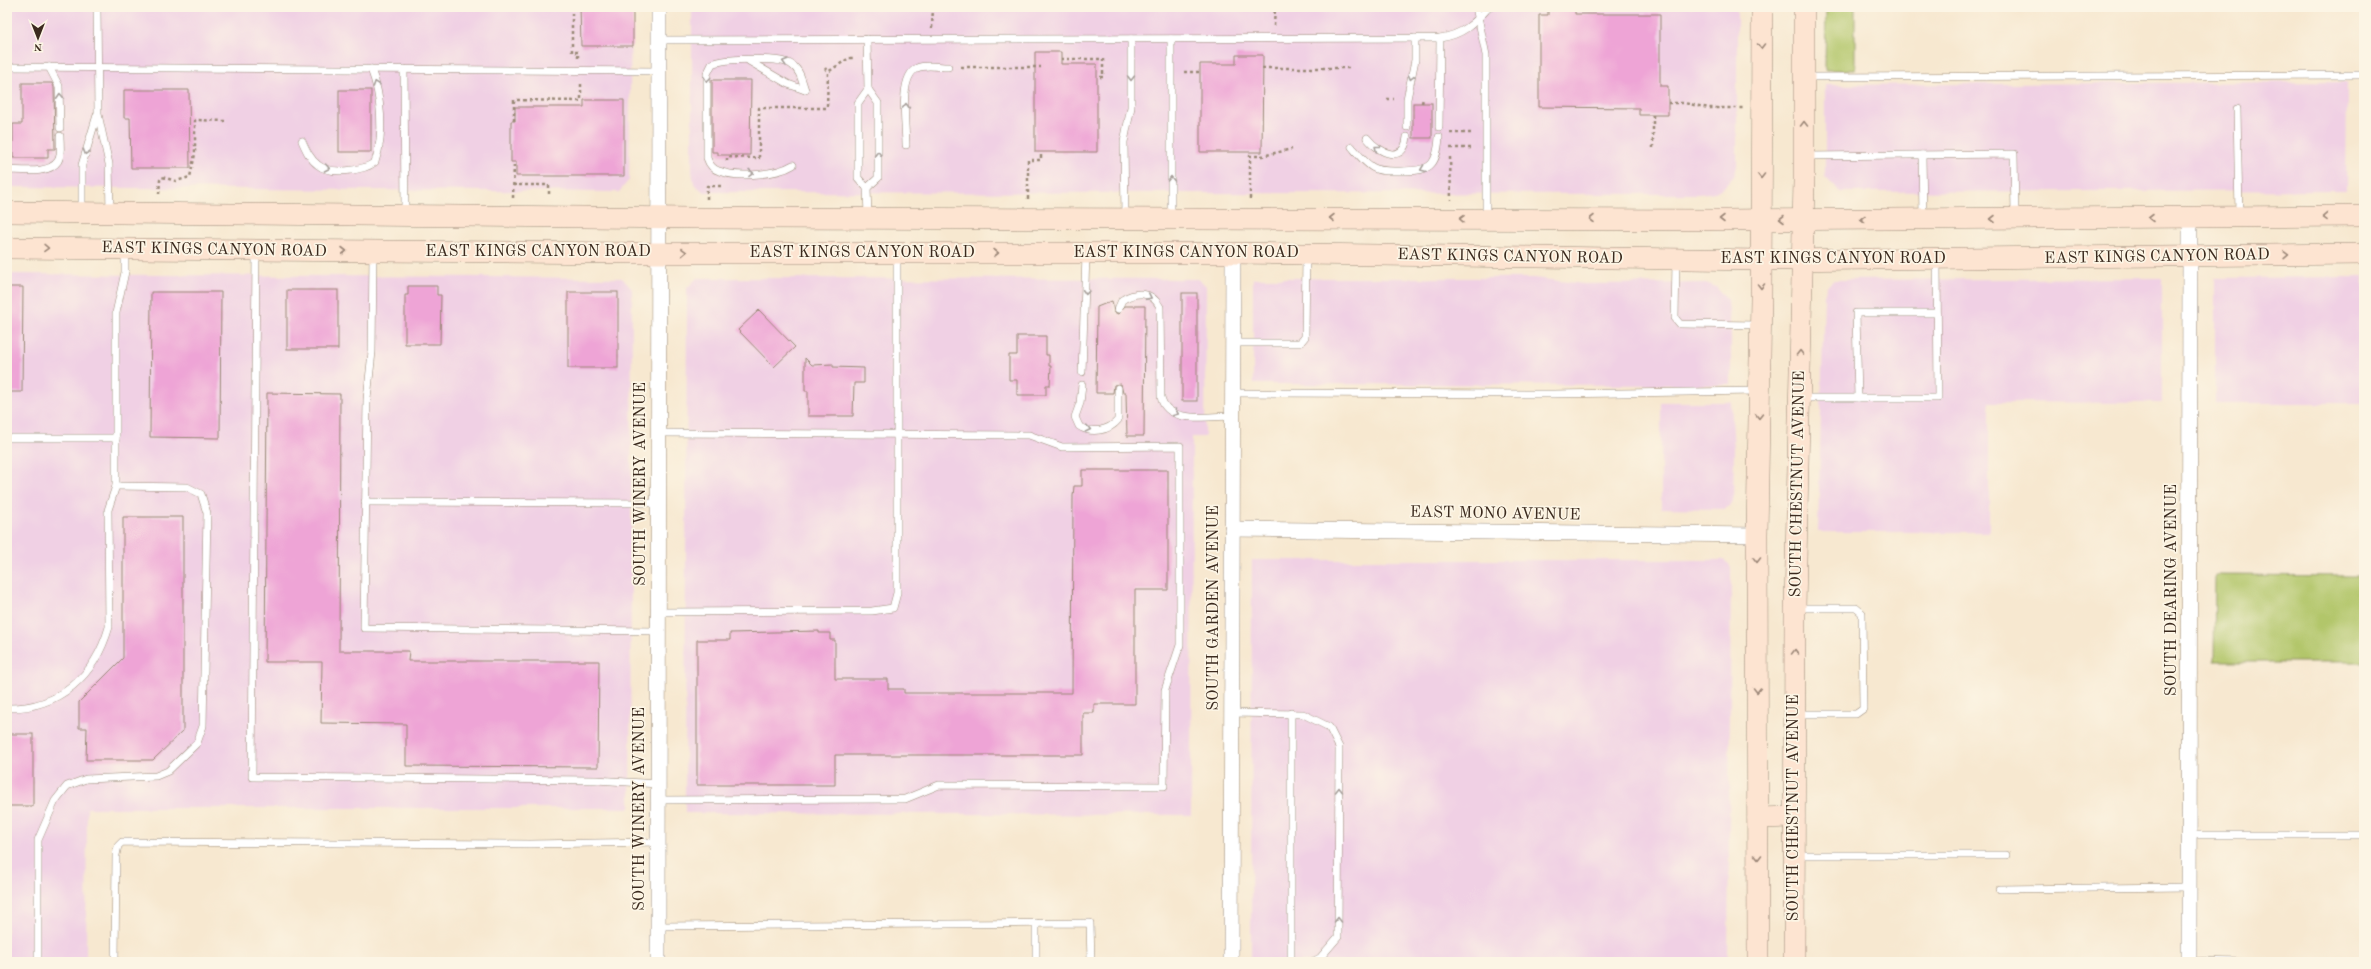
<svg xmlns="http://www.w3.org/2000/svg" width="2371" height="969" viewBox="0 0 2371 969" font-family="'Old Standard TT',serif">
	<style>
		.built { fill: #f0d0e4 }
		.green { fill: #b2c66a; stroke: #767844 }
		.building { fill: #eea4d6 }
		.lines { fill: none; stroke-linecap: round; stroke-linejoin: round }
		.lane-casing { stroke: #998977; stroke-width: 8 }
		.street-casing { stroke: #998977; stroke-width: 16 }
		.secondary-casing { stroke: #998977; stroke-width: 22 }
		.path { stroke: #998977; stroke-width: 2.5; stroke-dasharray: 3 3; stroke-linecap: butt }
		.lane { stroke: #fff; stroke-width: 7 }
		.street { stroke: #fff; stroke-width: 15 }
		.secondary { stroke: #fde4d1; stroke-width: 21 }
		.oneway { stroke: #9c8778 }
		.oneway2 { stroke: #a79f9a }
		.labels { text-anchor: middle; dominant-baseline: central; stroke-width: 3.5; stroke-linejoin: round; paint-order: stroke }
		.street-label { font-size: 16px; fill: #3b2a1e; stroke: #fcf5e5 }
	</style>
	<rect width="100%" height="100%" fill="#fcf5e5"/>
	<filter id="ink" filterUnits="userSpaceOnUse"><feTurbulence type="fractalNoise" baseFrequency=".025" numOctaves="2"/><feDisplacementMap in="SourceGraphic" scale="8" xChannelSelector="R" yChannelSelector="G"/><feConvolveMatrix kernelMatrix="1 2 1 2 8 2 1 2 1" color-interpolation-filters="sRGB"/></filter>
	<filter id="wash" filterUnits="userSpaceOnUse"><feTurbulence type="fractalNoise" baseFrequency=".012" numOctaves="4" result="noise"/><feDisplacementMap in="SourceGraphic" scale="16" xChannelSelector="R" yChannelSelector="G"/><feGaussianBlur stdDeviation="0.9" result="paint"/><feColorMatrix in="noise" values="0 0 0 0 0 0 0 0 0 0 0 0 0 0 0 0 0 1.4 0 .05"/><feComposite in="paint" operator="in"/></filter>
	<g filter="url(#wash)">
		<rect width="100%" height="100%" fill="#f7e8d0"/>
		<g class="built">
			<polygon points="7,7 631,7 629,180 619,192 7,187"/>
			<polygon points="692,7 1737,7 1737,166 1734,176 1724,187 1715,192 1698,194 704,192 694,184 692,171"/>
			<polygon points="2347,82 2346,190 1840,192 1825,177 1825,85"/>
			<polygon points="7,274 622,278 632,289 630,808 87,808 86,962 7,962"/>
			<polygon points="2364,277 2364,403 2215,403 2215,278"/>
			<polygon points="697,278 1199,279 1206,286 1205,437 1192,437 1191,815 685,813 687,288"/>
			<polygon points="1253,278 1533,278 1584,284 1706,283 1716,287 1728,301 1731,332 1731,385 1253,384"/>
			<polygon points="2162,278 2162,403 1989,402 1989,532 1818,532 1824,295 1827,286 1834,280"/>
			<polygon points="1661,402 1731,402 1734,450 1733,501 1730,506 1724,509 1661,508"/>
			<polygon points="1252,560 1723,560 1729,564 1731,569 1728,962 1251,962"/>
		</g>
		<g class="green">
			<polygon points="1826,7 1855,7 1855,70 1825,70"/>
			<polygon points="2215,575 2364,576 2364,662 2214,662"/>
		</g>
		<g id="blocks">
			<g class="building">
				<polygon points="580,7 633,7 633,46 581,46"/>
				<polygon points="1548,7 1575,7 1575,14 1660,14 1660,86 1668,86 1668,115 1639,115 1639,108 1539,107 1539,15 1548,15"/>
				<polygon points="1035,52 1061,52 1061,64 1097,64 1097,152 1035,152"/>
				<polygon points="1236,55 1263,55 1262,152 1200,152 1200,64 1236,64"/>
				<polygon points="712,80 751,80 750,155 718,155 718,152 712,152"/>
				<polygon points="22,83 52,83 54,87 55,149 48,149 48,158 13,158 13,124 22,124"/>
				<polygon points="124,90 189,90 190,168 131,168 130,118 124,118"/>
				<rect x="339" y="90" width="32" height="62"/>
				<polygon points="584,100 624,100 624,176 516,176 516,162 511,162 511,121 515,121 515,107 584,107"/>
				<rect x="1413" y="103" width="19" height="35"/>
				<polygon points="408,286 437,286 437,295 441,295 440,344 405,344 405,295 408,295"/>
				<polygon points="7,287 23,287 22,392 7,392"/>
				<rect x="287" y="290" width="51" height="59"/>
				<polygon points="151,292 221,292 220,438 150,437"/>
				<rect x="568" y="292" width="50" height="76"/>
				<rect x="1182" y="293" width="15" height="108"/>
				<polygon points="1112,301 1114,312 1118,314 1125,306 1145,306 1144,436 1127,436 1126,393 1123,393 1121,384 1114,385 1113,393 1096,393 1097,307"/>
				<polygon points="759,310 795,347 774,367 738,330"/>
				<polygon points="1017,336 1046,336 1046,355 1049,355 1049,366 1051,366 1050,385 1046,385 1046,395 1017,395 1017,380 1009,380 1009,355 1017,355"/>
				<polygon points="805,358 812,365 833,364 833,367 864,368 864,383 854,383 853,416 808,416 808,391 805,391"/>
				<polygon points="267,393 340,394 339,651 409,651 408,661 599,661 598,767 406,766 406,724 321,723 322,662 265,662"/>
				<polygon points="1082,470 1168,470 1168,590 1135,590 1135,704 1094,704 1094,713 1083,713 1083,755 835,755 835,785 697,785 697,640 730,640 730,633 819,631 819,633 830,633 830,640 835,640 835,679 888,679 888,689 904,689 904,693 1072,693 1073,496 1074,486 1082,486"/>
				<polygon points="123,517 183,517 183,731 153,760 86,760 87,728 79,728 79,702 123,658"/>
				<rect x="7" y="734" width="26" height="72"/>
			</g>
		</g>
	</g>
	<g filter="url(#ink)">
		<use href="#blocks" fill-opacity="0" stroke="#998977" stroke-width="1"/>
		<g class="lines">
			<g class="lane-casing">
				<g id="lane">
					<polyline points="97,7 98,114 109,164 110,211"/>
					<polyline points="1476,7 1486,55 1486,219"/>
					<polyline points="867,39 868,89 878,103 878,178 867,188"/>
					<path d="M659,40L1440,38C1462,35 1474,24 1489,7"/>
					<polyline points="749,61 788,84 805,90"/>
					<polyline points="7,67 659,71"/>
					<polyline points="49,67 59,86 60,128"/>
					<polyline points="404,69 405,213"/>
					<polyline points="1807,77 2364,75"/>
					<polyline points="2237,109 2239,215"/>
					<polyline points="1407,127 1407,99 1415,60 1415,38"/>
					<polyline points="1439,127 1440,38"/>
					<path d="M1367,138C1379,153 1404,165 1407,137"/>
					<path d="M302,141C306,150 310,159 318,165C330,175 364,171 375,162C385,134 381,95 371,69"/>
					<path d="M906,145C906,127 898,77 917,68C926,64 938,67 948,67"/>
					<path d="M1352,147C1358,154 1364,162 1372,167C1380,172 1391,171 1400,171C1429,171 1437,168 1439,137"/>
					<polyline points="1922,155 1923,216"/>
					<polyline points="1806,156 2014,154 2015,216"/>
					<path d="M793,165C777,175 736,178 719,171C712,169 709,164 707,158V74L712,64C724,58 782,57 792,65C800,70 802,81 805,90"/>
					<path d="M7,170C21,170 49,175 58,161C62,155 60,143 60,136"/>
					<polyline points="82,212 82,165 97,115"/>
					<polyline points="868,216 867,188 858,178 858,103 868,89"/>
					<polyline points="1125,218 1124,142 1131,107 1131,39"/>
					<polyline points="1171,218 1171,39"/>
					<polyline points="256,252 252,777 596,780 658,784"/>
					<polyline points="373,253 372,352 367,399 364,628 658,631"/>
					<polyline points="1676,260 1675,318 1680,324 1758,325"/>
					<path d="M1118,309L1122,300C1136,291 1152,291 1160,307L1161,397C1167,425 1211,416 1232,416"/>
					<polyline points="1232,343 1300,343 1305,337 1306,256"/>
					<polyline points="1082,372 1086,255"/>
					<path d="M1082,385L1080,403L1075,417L1079,426C1091,434 1109,431 1118,420V388"/>
					<polyline points="1232,393 1553,394 1758,391"/>
					<polyline points="1801,398 1938,398 1937,260"/>
					<polyline points="1858,398 1856,313 1937,313"/>
					<polyline points="7,438 116,438"/>
					<polyline points="365,502 659,503"/>
					<polyline points="658,612 872,611 893,608 897,593 897,254"/>
					<path d="M7,708C59,709 95,676 109,627L108,510L116,486V313L125,272V251"/>
					<polyline points="1231,713 1303,714 1329,727 1339,747 1338,937 1320,958 1312,962"/>
					<polyline points="1797,714 1856,714 1863,709 1862,613 1856,608 1798,608"/>
					<polyline points="659,800 905,799 939,785 1164,786 1165,690 1180,645 1180,446 1062,447 1029,435 660,433"/>
					<polyline points="2189,835 2364,835"/>
					<polyline points="1796,855 2006,855"/>
					<polyline points="2000,889 2189,887"/>
					<polyline points="658,926 1090,923 1091,962"/>
					<polyline points="2189,961 2243,962"/>
					<polyline points="38,962 38,840 55,801 67,786 86,779 156,776 168,771 197,743 203,726 207,513 201,494 187,487 116,486"/>
					<polyline points="115,962 116,855 118,846 122,842 530,844 658,842"/>
					<polyline points="1036,962 1036,923"/>
					<polyline points="1291,962 1291,713"/>
				</g>
			</g>
			<g class="street-casing">
				<g id="street">
					<polyline points="1232,529 1757,535"/>
					<polyline points="658,962 659,7"/>
					<polyline points="1231,962 1233,253"/>
					<polyline points="2189,962 2190,218"/>
				</g>
			</g>
			<g class="secondary-casing">
				<g id="secondary">
					<polyline points="7,212 693,218 1725,220 2364,216"/>
					<polyline points="7,248 630,253 1233,253 1761,260 2364,254"/>
					<polyline points="1758,818 1794,817"/>
					<polyline points="1758,962 1757,535 1761,298 1762,7"/>
					<polyline points="1794,962 1795,608 1804,181 1804,7"/>
				</g>
			</g>
			<g class="path">
				<polyline points="572,7 572,52 578,52 578,59"/>
				<polyline points="1274,26 1275,7"/>
				<polyline points="932,28 933,7"/>
				<polyline points="1061,59 1103,59 1103,77 1097,77"/>
				<polyline points="961,67 1041,67"/>
				<polyline points="825,68 828,72"/>
				<polyline points="1262,68 1350,68"/>
				<polyline points="1184,72 1200,72"/>
				<polyline points="1387,99 1394,99"/>
				<polyline points="1422,103 1423,99"/>
				<polyline points="1668,103 1684,103 1709,108 1743,108"/>
				<polyline points="1653,115 1653,148"/>
				<polyline points="514,121 514,100 581,101 581,84"/>
				<polyline points="1450,133 1473,133"/>
				<polyline points="1450,148 1473,148"/>
				<polyline points="7,154 8,79"/>
				<polyline points="1450,157 1451,200"/>
				<polyline points="727,161 727,157 759,158 759,108 827,108 828,72 849,58 855,58"/>
				<polyline points="513,185 549,185 549,197"/>
				<polyline points="159,194 160,180 162,177 176,181 190,177 195,154 195,120 225,121"/>
				<polyline points="513,198 514,162"/>
				<polyline points="707,199 707,186 721,186"/>
				<polyline points="1028,199 1028,160 1041,160 1041,152"/>
				<polyline points="1250,199 1250,156 1262,156 1292,149"/>
			</g>
			<use href="#lane" class="lane"/>
			<use href="#street" class="street"/>
			<use href="#secondary" class="secondary"/>
		</g>
		<defs><path id="oneway-chevron" d="M-2-3.5L2.5 0L-2 3.5" fill="none" stroke-width="1.6" stroke-linecap="round" stroke-linejoin="round"/></defs>
		<g class="oneway">
			<use href="#oneway-chevron" transform="translate(1761 46) rotate(90)"/>
			<use href="#oneway-chevron" transform="translate(1804 124) rotate(-90)"/>
			<use href="#oneway-chevron" transform="translate(1761 176) rotate(90)"/>
			<use href="#oneway-chevron" transform="translate(2325 217) rotate(179)"/>
			<use href="#oneway-chevron" transform="translate(1332 218) rotate(-180)"/>
			<use href="#oneway-chevron" transform="translate(2151 218) rotate(180)"/>
			<use href="#oneway-chevron" transform="translate(1462 219) rotate(-179)"/>
			<use href="#oneway-chevron" transform="translate(1592 219) rotate(-180)"/>
			<use href="#oneway-chevron" transform="translate(1722 219) rotate(180)"/>
			<use href="#oneway-chevron" transform="translate(1782 219) rotate(180)"/>
			<use href="#oneway-chevron" transform="translate(1863 219) rotate(180)"/>
			<use href="#oneway-chevron" transform="translate(1993 219) rotate(180)"/>
			<use href="#oneway-chevron" transform="translate(46 248) rotate(1)"/>
			<use href="#oneway-chevron" transform="translate(344 251)"/>
			<use href="#oneway-chevron" transform="translate(684 252) rotate(-1)"/>
			<use href="#oneway-chevron" transform="translate(996 253)"/>
			<use href="#oneway-chevron" transform="translate(2286 255) rotate(-1)"/>
			<use href="#oneway-chevron" transform="translate(1761 286) rotate(90)"/>
			<use href="#oneway-chevron" transform="translate(1800 353) rotate(-89)"/>
			<use href="#oneway-chevron" transform="translate(1759 416) rotate(91)"/>
			<use href="#oneway-chevron" transform="translate(1757 560) rotate(90)"/>
			<use href="#oneway-chevron" transform="translate(1795 652) rotate(-90)"/>
			<use href="#oneway-chevron" transform="translate(1757 690) rotate(90)"/>
			<use href="#oneway-chevron" transform="translate(1758 857) rotate(90)"/>
		</g>
		<g class="oneway2">
			<use href="#oneway-chevron" transform="translate(785 62) rotate(-164)"/>
			<use href="#oneway-chevron" transform="translate(1411 77) rotate(104)"/>
			<use href="#oneway-chevron" transform="translate(1131 78) rotate(90)"/>
			<use href="#oneway-chevron" transform="translate(707 79) rotate(97)"/>
			<use href="#oneway-chevron" transform="translate(376 84) rotate(-109)"/>
			<use href="#oneway-chevron" transform="translate(60 96) rotate(-93)"/>
			<use href="#oneway-chevron" transform="translate(906 106) rotate(-91)"/>
			<use href="#oneway-chevron" transform="translate(1377 148) rotate(-141)"/>
			<use href="#oneway-chevron" transform="translate(86 152) rotate(107)"/>
			<use href="#oneway-chevron" transform="translate(878 154) rotate(-90)"/>
			<use href="#oneway-chevron" transform="translate(327 168) rotate(11)"/>
			<use href="#oneway-chevron" transform="translate(1423 169) rotate(159)"/>
			<use href="#oneway-chevron" transform="translate(751 173) rotate(1)"/>
			<use href="#oneway-chevron" transform="translate(1171 179) rotate(-90)"/>
			<use href="#oneway-chevron" transform="translate(1086 292) rotate(94)"/>
			<use href="#oneway-chevron" transform="translate(1149 297) rotate(25)"/>
			<use href="#oneway-chevron" transform="translate(1176 413) rotate(22)"/>
			<use href="#oneway-chevron" transform="translate(1088 429) rotate(12)"/>
			<use href="#oneway-chevron" transform="translate(1339 790) rotate(-90)"/>
			<use href="#oneway-chevron" transform="translate(1338 920) rotate(-90)"/>
		</g>
	</g>
	<g class="labels">
		<g class="street-label">
			<text transform="translate(214 250) rotate(1)">EAST KINGS CANYON ROAD</text>
			<text x="538" y="252">EAST KINGS CANYON ROAD</text>
			<text x="862" y="253">EAST KINGS CANYON ROAD</text>
			<text x="1186" y="253">EAST KINGS CANYON ROAD</text>
			<text transform="translate(1510 257) rotate(1)">EAST KINGS CANYON ROAD</text>
			<text transform="translate(2157 257) rotate(-1)">EAST KINGS CANYON ROAD</text>
			<text x="1833" y="259">EAST KINGS CANYON ROAD</text>
			<text transform="translate(641 484) rotate(-90)">SOUTH WINERY AVENUE</text>
			<text transform="translate(1798 484) rotate(-89)">SOUTH CHESTNUT AVENUE</text>
			<text transform="translate(1495 514) rotate(1)">EAST MONO AVENUE</text>
			<text transform="translate(2172 590) rotate(-90)">SOUTH DEARING AVENUE</text>
			<text transform="translate(1214 608) rotate(-90)">SOUTH GARDEN AVENUE</text>
			<text transform="translate(1794 808) rotate(-90)">SOUTH CHESTNUT AVENUE</text>
			<text transform="translate(640 809) rotate(-90)">SOUTH WINERY AVENUE</text>
		</g>
	</g>
	<rect width="2371" height="969" fill="none" stroke="#fcf5e5" stroke-width="24"/>
	<g transform="translate(38 38) rotate(180)" stroke="#fcf5e5" stroke-width="3" paint-order="stroke">
	<path d="M0-3L7 15L0 10L-7 15Z" fill="#3b2a1e"/>
	<text y="-6" font-size="11" font-weight="bold" text-anchor="middle" fill="#3b2a1e">N</text>
	</g>
</svg>
